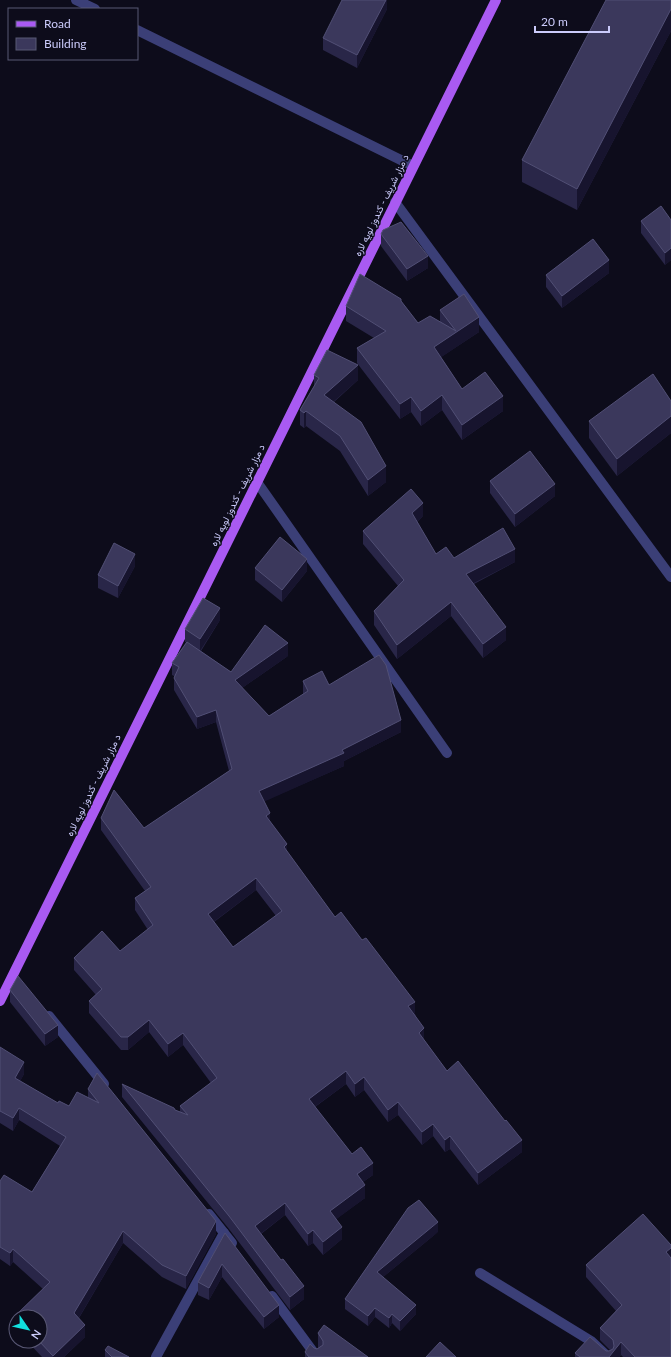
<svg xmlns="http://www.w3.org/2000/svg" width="671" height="1357" viewBox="0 0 671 1357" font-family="Lato,Vazirmatn,sans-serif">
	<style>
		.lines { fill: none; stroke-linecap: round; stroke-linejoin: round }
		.minor { stroke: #3b3f77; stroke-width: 10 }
		.major { stroke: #a95af2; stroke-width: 10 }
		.wall { fill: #292648; fill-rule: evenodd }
		.shaded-wall { fill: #17142e }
		.building { fill: #3b385c; stroke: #514f75; fill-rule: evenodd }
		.labels { text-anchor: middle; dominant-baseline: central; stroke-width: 3; stroke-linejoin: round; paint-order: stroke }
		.street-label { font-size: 10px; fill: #cbcbfb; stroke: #0d0c1b }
	</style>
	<rect width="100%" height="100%" fill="#0d0c1b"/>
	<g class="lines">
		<g class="minor">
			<polyline points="76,0 95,9"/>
			<polyline points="137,30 413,166"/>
			<polyline points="395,202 671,577"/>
			<polyline points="257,482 447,753"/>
			<polyline points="49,1016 104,1084"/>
			<polyline points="209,1214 232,1243"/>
			<polyline points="480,1273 591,1341 608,1357"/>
			<polyline points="272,1296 317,1357"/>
			<polyline points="156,1357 224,1233"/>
		</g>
		<polyline class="major" points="0,1001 496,0"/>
	</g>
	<g class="wall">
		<polygon points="387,0 387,9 357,68 323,50 323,38"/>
		<polygon points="671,0 671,31 577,210 522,182 522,160"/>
		<polygon points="671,220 671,260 665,265 641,233 641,221"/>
		<polygon points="381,234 428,268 407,281 381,246"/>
		<polygon points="609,273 562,308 546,287 546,275"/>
		<polygon points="401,301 418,323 440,322 440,310 479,332 441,357 462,389 503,411 462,440 442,410 421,426 411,412 400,419 357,363 357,348 374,338 346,321 346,306"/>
		<polygon points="314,375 358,380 334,402 386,482 368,496 340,451 306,426 304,428 300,425 300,410 314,386"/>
		<polygon points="671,401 671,433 617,476 589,438 589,421"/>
		<polygon points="490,481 555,496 515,527 490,493"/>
		<polygon points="423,516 417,522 436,554 454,558 515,562 474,584 506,640 483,658 451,616 397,659 374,625 374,611 398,586 363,544 363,531"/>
		<polygon points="135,566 118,598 98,588 98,575"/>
		<polygon points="255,568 307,571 282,602 255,580"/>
		<path d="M220,620L201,651L231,672L288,656L242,688L269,716L303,694V681L329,685L401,732L344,761V766L264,801L270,821L287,852L335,917L415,1014L424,1040L447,1071L522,1152L478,1185L450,1149L445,1152L433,1136L422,1145L398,1115L388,1122L364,1090L355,1097L346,1084L315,1107L352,1154L373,1175L363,1182L365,1198L336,1219L342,1239L323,1255L313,1243L308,1246L285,1215L261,1234L304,1299L290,1310L229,1229L122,1097V1084L180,1112V1106L211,1083L183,1045L168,1057L149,1032L128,1050H121L89,1013V1001L96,995L74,970V958L120,951L148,930L135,910V898L145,891L101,830V818L144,828L229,771L216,722L197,729L174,690V676L172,675V663L186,642H185V629ZM256,890L276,916L233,947L214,922Z"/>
		<polygon points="10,990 58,1037 45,1046 10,1002"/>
		<polygon points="0,1047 24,1074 20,1081 58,1103 69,1106 88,1098 88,1089 216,1234 186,1289 162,1277 123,1243 79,1318 85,1337 64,1357 42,1357 27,1341 40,1341 16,1317 16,1330 15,1329 15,1316 43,1289 13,1262 10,1266 0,1259 0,1181 32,1192 60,1146 19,1120 13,1131 0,1123"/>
		<polygon points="438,1232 383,1277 416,1314 400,1331 392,1323 389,1328 375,1317 368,1326 345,1309 345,1299"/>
		<polygon points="225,1233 279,1317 264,1329 222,1277 209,1300 198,1295 198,1282"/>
		<polygon points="586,1265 671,1357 623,1357 621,1355 619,1357 575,1357 575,1353 609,1351 610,1350 600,1340 600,1328 616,1311 586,1277"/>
		<polygon points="318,1333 368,1357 305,1357 305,1352 314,1348 317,1349 318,1348"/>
		<polygon points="105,1350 129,1357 105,1357"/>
	</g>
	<g class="shaded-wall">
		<polygon points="386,0 387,0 387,9 357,68 357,55"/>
		<polygon points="671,9 671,31 577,210 577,189"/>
		<polygon points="671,248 671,260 665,265 665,253"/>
		<polygon points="428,256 428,268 407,281 407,269"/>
		<polygon points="609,260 609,273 562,308 562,296"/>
		<polygon points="479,317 479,332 434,362 434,347"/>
		<polygon points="358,365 358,380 324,410 324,395"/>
		<polygon points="442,395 442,410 421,426 421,411"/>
		<polygon points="503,396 503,411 462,440 462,425"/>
		<polygon points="411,397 411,412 400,419 400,404"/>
		<polygon points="306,411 306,426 304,428 304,413"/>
		<polygon points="671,416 671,433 617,476 617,459"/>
		<polygon points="386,466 386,482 368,496 368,480"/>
		<polygon points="555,484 555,496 515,527 515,514"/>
		<polygon points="423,503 423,516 412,527 412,513"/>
		<polygon points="515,549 515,562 466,587 466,574"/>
		<polygon points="135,554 135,566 118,598 118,586"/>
		<polygon points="307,559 307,571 282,602 282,590"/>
		<polygon points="451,602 451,616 397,659 397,645"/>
		<polygon points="220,608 220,620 200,651 200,639"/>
		<polygon points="506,627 506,640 483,658 483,644"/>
		<polygon points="288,643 288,656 235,693 235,680"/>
		<polygon points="216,710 216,722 197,729 197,717"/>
		<polygon points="401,720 401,732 344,761 344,766 259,804 259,791"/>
		<polygon points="270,813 270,825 266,816"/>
		<polygon points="287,844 287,857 284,847"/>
		<polygon points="256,878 256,890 208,926 208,914"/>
		<polygon points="415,1002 415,1014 408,1018 408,1006"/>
		<polygon points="149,1020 149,1032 128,1050 128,1037"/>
		<polygon points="58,1025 58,1037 45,1046 45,1034"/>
		<polygon points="424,1028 424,1041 419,1033"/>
		<polygon points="183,1033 183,1045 168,1057 168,1044"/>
		<polygon points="24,1062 24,1074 15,1091 15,1078"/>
		<polygon points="346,1071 346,1084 309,1111 309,1099"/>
		<polygon points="364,1077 364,1090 355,1097 355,1084"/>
		<polygon points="398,1102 398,1115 388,1122 388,1110"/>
		<polygon points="19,1108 19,1120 13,1131 13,1118"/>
		<polygon points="433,1124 433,1136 422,1145 422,1132"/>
		<polygon points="450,1136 450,1149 445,1152 445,1140"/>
		<polygon points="522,1140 522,1152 478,1185 478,1173"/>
		<polygon points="373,1163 373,1175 357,1186 357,1174"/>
		<polygon points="365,1185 365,1198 330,1224 330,1211"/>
		<polygon points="285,1203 285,1215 255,1238 255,1226"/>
		<polygon points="216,1221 216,1234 186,1289 186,1276"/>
		<polygon points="438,1222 438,1232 377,1282 377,1272"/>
		<polygon points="342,1227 342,1239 323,1255 323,1242"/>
		<polygon points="313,1230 313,1243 308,1246 308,1234"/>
		<polygon points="123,1231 123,1243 74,1326 74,1313"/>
		<polygon points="671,1248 671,1260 666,1252"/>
		<polygon points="13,1249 13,1262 10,1266 10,1253"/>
		<polygon points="222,1264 222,1277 209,1300 209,1288"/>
		<polygon points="304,1286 304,1299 290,1310 290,1297"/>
		<polygon points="279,1305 279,1317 264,1329 264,1317"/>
		<polygon points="416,1305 416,1314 400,1331 400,1321"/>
		<polygon points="375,1308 375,1317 368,1326 368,1316"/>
		<polygon points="392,1314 392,1323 389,1328 389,1318"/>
		<polygon points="85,1325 85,1337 64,1357 53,1357 53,1356"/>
		<polygon points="621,1342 621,1355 619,1357 609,1357"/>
	</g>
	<g class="building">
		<polygon points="342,0 386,0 357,55 323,38"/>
		<polygon points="606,0 671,0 671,9 577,189 522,160"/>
		<polygon points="661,206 671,220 671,248 665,253 641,221"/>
		<polygon points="401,222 428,256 407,269 381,234 383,230"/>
		<polygon points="593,239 609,260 562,296 546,275"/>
		<polygon points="360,274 401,299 401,301 418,323 430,316 456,331 440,310 464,294 479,317 434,347 462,389 485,372 503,396 462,425 442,395 421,411 411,397 400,404 357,348 386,331 346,306"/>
		<polygon points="327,350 358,365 324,395 361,422 386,466 368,480 340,436 306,411 304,413 300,410 319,378 314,375"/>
		<polygon points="653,374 671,401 671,416 617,459 589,421"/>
		<polygon points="530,451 555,484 515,514 490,481"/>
		<polygon points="411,489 423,503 412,513 436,554 446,547 454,558 503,528 515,549 466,574 506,627 483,644 451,602 397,645 374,611 404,580 363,531"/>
		<polygon points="280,537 307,559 282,590 255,568"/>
		<polygon points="114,543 135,554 118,586 98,575"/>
		<polygon points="203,598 220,608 200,639 185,629"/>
		<path d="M265,625L288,643L235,680L269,716L308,691L303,681L322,671L329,685L379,655L386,665L401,720L342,750L344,753L259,791L270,813L266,816L287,844L284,847L335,917L341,912L362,940L366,938L415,1002L408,1006L424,1028L419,1033L447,1071L458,1061L505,1121L506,1120L522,1140L478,1173L450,1136L445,1140L433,1124L422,1132L398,1102L388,1110L364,1077L355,1084L346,1071L309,1099L352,1154L361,1147L373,1163L357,1174L365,1185L330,1211L342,1227L323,1242L313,1230L308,1234L285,1203L255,1226L281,1260L283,1259L304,1286L290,1297L229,1216L122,1084L174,1108L175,1110L188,1115L180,1106L217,1078L183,1033L168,1044L149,1020L128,1037H121L89,1001L102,989L74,958L102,931L120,951L153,925L135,898L151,887L101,818L114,790L144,828L232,769L216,710L197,717L174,678L179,667L172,663L187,642L231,672ZM256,878L282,911L233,947L208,914Z"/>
		<polygon points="18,976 58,1025 45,1034 10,990"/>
		<polygon points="0,1047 24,1062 15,1078 58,1103 59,1101 69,1106 77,1092 99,1103 88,1089 97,1073 216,1221 186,1276 162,1265 123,1231 74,1313 85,1325 53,1356 39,1341 40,1341 40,1317 16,1317 15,1316 50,1282 13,1249 10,1253 0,1247 0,1181 4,1175 32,1192 66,1137 19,1108 13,1118 0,1111"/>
		<polygon points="419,1200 438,1222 377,1272 416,1305 400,1321 392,1314 389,1318 375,1308 368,1316 345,1299 408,1208"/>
		<polygon points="643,1214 671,1245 671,1248 666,1252 671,1258 671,1357 635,1357 621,1342 609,1357 580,1357 575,1353 590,1337 606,1351 609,1351 613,1349 614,1346 613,1340 600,1328 622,1305 586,1265"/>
		<polygon points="225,1233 279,1305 264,1317 222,1264 209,1288 198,1282"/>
		<polygon points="324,1325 368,1357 309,1357 305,1352 310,1344 314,1348 317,1349 323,1345 323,1341 318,1333"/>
		<polygon points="440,1342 456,1357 426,1357"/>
		<polygon points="108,1346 129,1357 112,1357 105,1350"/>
	</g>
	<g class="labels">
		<g class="street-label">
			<text transform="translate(381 205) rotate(-64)">د مزار شریف - کندوز لویه لاره</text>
			<text transform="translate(237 495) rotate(-64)">د مزار شریف - کندوز لویه لاره</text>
			<text transform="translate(93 785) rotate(-64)">د مزار شریف - کندوز لویه لاره</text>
		</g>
	</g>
	<rect x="8" y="8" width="130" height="52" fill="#0d0c1b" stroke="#595875"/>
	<rect x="16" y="21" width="20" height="6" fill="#a95af2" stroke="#595875"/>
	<text x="44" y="28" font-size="12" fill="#cbcbfb">Road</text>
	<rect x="16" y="38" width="20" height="12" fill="#3b385c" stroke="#595875"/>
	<text x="44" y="48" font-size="12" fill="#cbcbfb">Building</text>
	<g transform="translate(28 1329) rotate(124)"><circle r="19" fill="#0d0c1b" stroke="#595875"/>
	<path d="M0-3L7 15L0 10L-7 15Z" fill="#11e0de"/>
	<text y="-6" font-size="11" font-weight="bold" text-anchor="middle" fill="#cbcbfb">N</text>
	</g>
	<path d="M535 26v6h74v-6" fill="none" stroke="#cbcbfb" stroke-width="2"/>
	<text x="541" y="26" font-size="12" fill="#cbcbfb" stroke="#0d0c1b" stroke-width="3" paint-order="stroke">20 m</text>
</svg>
